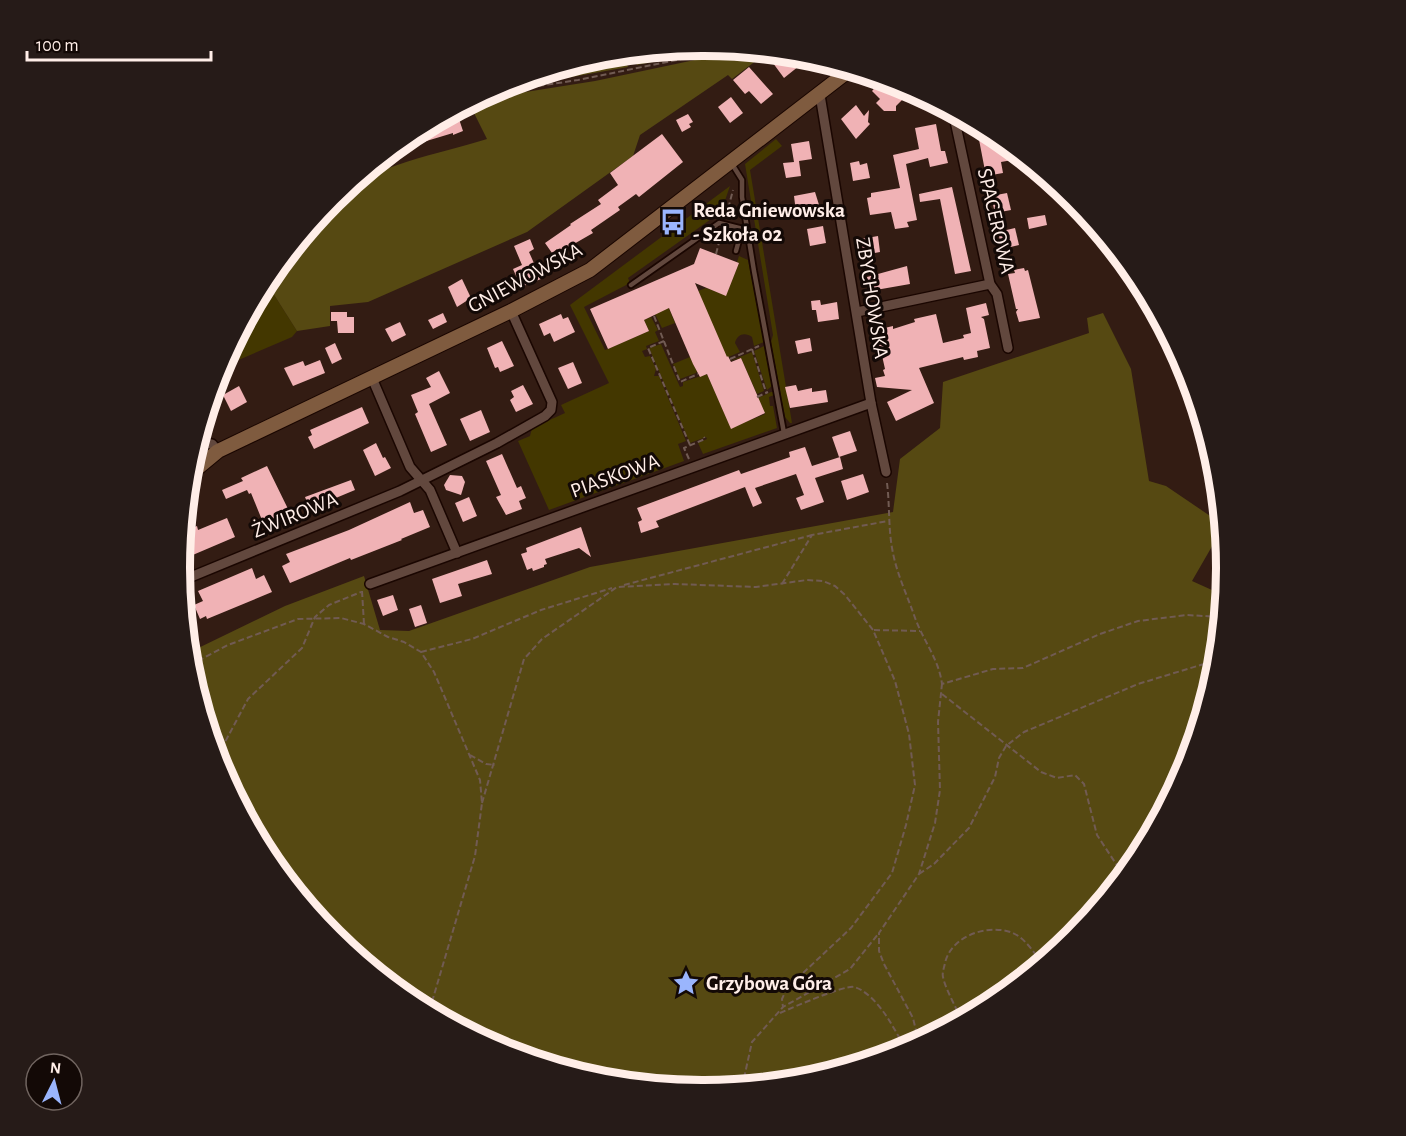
<svg xmlns="http://www.w3.org/2000/svg" width="1406" height="1136" viewBox="0 0 1406 1136" font-family="'Alegreya Sans',sans-serif">
	<style>
		.green { fill: #433700 }
		.forest { fill: #564912 }
		.building { fill: #f0b2b5 }
		.lines { fill: none; stroke-linecap: round; stroke-linejoin: round }
		.lane-casing { stroke: #1a0601; stroke-width: 8 }
		.street-casing { stroke: #1a0601; stroke-width: 12 }
		.secondary-casing { stroke: #1a0601; stroke-width: 16 }
		.path { stroke: #715b53; stroke-width: 2; stroke-dasharray: 6 3; stroke-linecap: butt }
		.lane { stroke: #62483e; stroke-width: 4.5 }
		.street { stroke: #62483e; stroke-width: 9 }
		.secondary { stroke: #7f5b3f; stroke-width: 14 }
		.labels { text-anchor: middle; dominant-baseline: central; stroke-width: 6; stroke-linejoin: round; paint-order: stroke }
		.poi-label { font-size: 21px; font-weight: bold; fill: #ffeee8; stroke: #130906; text-anchor: start }
		.street-label { font-size: 21px; fill: #ffeee8; stroke: #130906 }
		.rim { fill: none; stroke: #ffeee8; stroke-width: 8 }
	</style>
	<rect width="100%" height="100%" fill="#331c13"/>
	<g class="green">
		<polygon points="776,139 782,146 750,170 792,423 790,423 785,417 771,342 773,335 745,164"/>
		<polygon points="730,186 721,212 628,278 630,283 584,307 605,350 649,331 644,320 651,317 658,330 655,332 659,341 646,346 647,349 642,351 645,357 650,356 656,369 654,376 659,376 686,441 678,444 684,461 549,510 518,441 530,436 532,428 565,413 561,405 609,383 570,305"/>
		<path d="M739,256L748,260L764,342L754,346L752,337C745,332 737,334 735,343L740,352L726,358L698,291L706,288L726,295L739,263L737,262Z"/>
		<polygon points="266,282 297,331 292,337 220,368"/>
		<polygon points="667,304 675,323 662,328 653,310"/>
		<polygon points="661,344 680,387 683,386 683,382 707,374 731,428 765,414 758,398 771,392 773,392 774,395 769,397 770,406 773,406 777,428 703,454 698,443 707,439 706,437 690,443 649,348"/>
		<polygon points="764,346 772,386 767,390 754,351"/>
		<polygon points="752,352 764,391 757,394 741,358 730,361"/>
		<polygon points="690,357 697,371 696,373 680,379 673,364"/>
	</g>
	<g class="forest">
		<polygon points="706,45 728,47 637,65 636,63 627,65 628,67 510,88 509,86 502,87 503,85 601,55 671,48 674,51"/>
		<path d="M747,49L758,50L754,54L757,60L732,79L728,75L640,135L633,156L527,232L368,302L330,306V326L297,331L266,282L333,198C373,165 439,154 487,139L469,103L474,100L595,81Z"/>
		<polygon points="1103,313 1131,369 1149,481 1166,486 1222,524 1222,529 1192,581 1223,595 1216,670 1186,768 1138,859 1073,938 993,1003 903,1051 805,1081 703,1091 601,1081 503,1051 412,1003 333,938 268,858 220,768 190,670 188,653 285,606 364,576 380,630 409,631 590,567 893,512 900,459 940,428 943,382 1089,333 1087,318"/>
	</g>
	<g class="building">
		<polygon points="778,52 789,53 799,66 784,78 770,59"/>
		<polygon points="749,67 773,94 761,104 749,91 745,94 733,80"/>
		<polygon points="880,82 888,90 890,89 902,100 896,106 896,111 884,111 876,103 880,99 872,91"/>
		<polygon points="731,97 743,113 730,123 718,107"/>
		<polygon points="856,105 864,116 869,110 868,122 870,124 856,139 841,119"/>
		<polygon points="457,113 463,131 453,135 453,133 390,152 413,133 448,114 449,116"/>
		<polygon points="688,114 693,122 689,124 691,127 682,132 676,120"/>
		<polygon points="936,124 941,151 945,151 948,163 930,167 928,158 906,164 917,220 907,222 909,227 895,229 891,212 870,215 867,198 871,197 871,193 900,188 893,155 919,149 915,128"/>
		<polygon points="976,124 994,134 997,148 1009,146 1024,158 1001,162 1003,173 986,176"/>
		<polygon points="662,134 683,162 639,197 636,194 618,207 620,210 591,230 593,233 560,252 557,249 552,253 545,243 571,225 570,224 601,204 598,200 618,185 610,173"/>
		<polygon points="809,141 812,159 799,161 801,176 786,178 783,163 794,162 791,144"/>
		<polygon points="859,161 860,165 867,163 870,178 853,181 850,163"/>
		<polygon points="952,187 971,271 955,274 940,199 920,202 919,194"/>
		<polygon points="815,192 820,208 796,212 794,196"/>
		<polygon points="1007,193 1011,210 995,213 991,196"/>
		<polygon points="1045,215 1047,225 1029,229 1027,218"/>
		<polygon points="823,226 826,243 810,246 807,229"/>
		<polygon points="1015,228 1019,245 1002,249 998,232"/>
		<polygon points="878,236 880,252 864,255 861,239"/>
		<polygon points="530,239 534,249 529,252 541,279 521,287 513,269 522,265 514,246"/>
		<polygon points="700,248 739,263 726,296 695,283 727,357 728,356 731,362 741,358 765,413 731,429 707,374 700,377 693,364 669,308 644,320 649,331 608,349 590,309 694,264"/>
		<polygon points="907,266 910,284 870,291 867,277"/>
		<polygon points="1024,268 1025,271 1028,270 1040,318 1019,322 1016,312 1018,309 1016,309 1008,274 1015,273 1014,270"/>
		<polygon points="462,279 471,298 457,307 448,287"/>
		<polygon points="820,300 821,305 837,302 839,319 818,322 816,310 812,310 811,301"/>
		<polygon points="986,303 989,315 981,317 984,319 990,348 977,351 978,357 964,360 963,357 919,368 934,403 896,421 887,402 912,390 877,387 875,378 885,376 883,370 885,369 881,351 878,351 872,331 893,326 893,329 915,322 914,319 936,314 943,343 964,338 963,335 971,333 966,308"/>
		<polygon points="331,312 347,312 347,317 354,317 354,333 338,333 337,321 331,321"/>
		<polygon points="443,313 447,322 433,329 428,320"/>
		<polygon points="561,314 563,319 568,317 575,332 554,342 550,333 544,336 539,324"/>
		<polygon points="400,322 406,335 392,342 385,329"/>
		<polygon points="810,338 812,351 798,354 795,341"/>
		<polygon points="502,341 514,366 500,372 498,367 495,368 487,348"/>
		<polygon points="335,343 342,359 332,364 325,348"/>
		<polygon points="320,360 325,373 293,386 284,368 303,361 305,366"/>
		<polygon points="573,362 582,383 568,389 558,368"/>
		<polygon points="439,371 450,393 429,404 447,445 431,452 415,414 418,412 411,395 431,387 426,378"/>
		<polygon points="523,385 533,404 516,412 510,400 514,397 511,391"/>
		<polygon points="796,385 798,391 812,388 812,392 826,390 828,402 790,408 785,387"/>
		<polygon points="239,386 247,402 231,411 223,395"/>
		<polygon points="362,407 369,423 314,449 308,437 312,435 310,430"/>
		<polygon points="481,410 490,432 470,441 460,419"/>
		<polygon points="850,431 857,451 839,457 832,437"/>
		<polygon points="376,443 383,458 385,457 391,468 375,476 363,450"/>
		<polygon points="805,447 812,466 840,457 843,469 815,478 824,502 801,510 796,498 804,495 796,474 755,488 762,503 753,507 745,487 656,521 659,527 641,533 638,522 642,520 637,508 739,470 741,474 790,457 789,452"/>
		<polygon points="502,454 517,488 521,486 526,498 519,501 522,509 506,515 496,497 501,495 486,461"/>
		<polygon points="267,466 290,513 270,521 268,517 262,520 251,493 249,494 247,490 226,499 222,490 243,481 241,478"/>
		<polygon points="863,474 869,492 847,500 841,481"/>
		<polygon points="450,475 462,476 465,482 461,495 446,490 444,485"/>
		<polygon points="351,480 355,490 319,505 318,503 309,507 305,497"/>
		<polygon points="469,497 477,516 463,522 455,503"/>
		<polygon points="410,502 414,513 423,510 430,527 401,539 402,540 351,560 350,558 290,583 282,566 290,562 286,554 349,530"/>
		<polygon points="227,518 235,537 181,560 183,537 189,534 188,530 197,526 198,530"/>
		<polygon points="581,527 591,557 579,548 545,559 547,564 544,565 544,567 533,571 532,568 527,570 521,554 527,552 526,548"/>
		<polygon points="487,560 492,574 458,584 462,596 440,603 432,579"/>
		<polygon points="252,568 256,579 264,575 272,592 207,619 206,616 200,619 194,605 203,601 198,591"/>
		<polygon points="393,595 398,610 383,616 377,600"/>
		<polygon points="421,605 427,623 415,627 409,609"/>
	</g>
	<g class="lines">
		<g class="lane-casing">
			<g id="lane">
				<polyline points="732,164 742,180 742,197 754,271 784,433"/>
				<polyline points="736,251 742,229"/>
				<polyline points="631,285 719,223 747,230"/>
				<polyline points="1144,288 1145,303 1190,398 1198,407"/>
			</g>
		</g>
		<g class="street-casing">
			<g id="street">
				<polyline points="820,95 871,403 886,472"/>
				<polyline points="941,105 955,121 990,284 997,294 1008,348"/>
				<polyline points="857,312 990,284"/>
				<polyline points="372,378 410,467 430,490 457,553"/>
				<polyline points="197,443 212,444 218,451"/>
				<polyline points="181,581 400,491 497,443 545,416 551,410 552,402 511,311"/>
				<polyline points="370,584 871,403"/>
			</g>
		</g>
		<g class="secondary-casing">
			<polyline id="secondary" points="189,475 218,451 511,311 590,270 851,69"/>
		</g>
		<g class="path">
			<polyline points="485,94 578,80 736,48"/>
			<polyline points="726,217 733,190"/>
			<polyline points="716,254 722,231"/>
			<polyline points="654,316 680,382 698,374"/>
			<polyline points="664,341 648,348 690,445"/>
			<polyline points="752,349 766,392"/>
			<polyline points="730,359 759,346"/>
			<polyline points="757,397 768,392"/>
			<polyline points="689,459 684,448 705,439 704,437"/>
			<path d="M887,483C890,507 888,530 893,553C897,574 907,595 914,615C922,639 939,659 942,684L993,669L1023,668L1100,634L1138,621L1187,615L1221,617"/>
			<polyline points="782,584 812,535 888,521"/>
			<polyline points="624,585 812,535"/>
			<polyline points="362,591 364,624"/>
			<polyline points="874,630 920,631"/>
			<polyline points="421,652 472,639 541,610 612,588"/>
			<polyline points="190,665 228,645 298,619 341,618 364,624 388,637 404,642 421,652 434,672 480,780 482,803 475,856 429,1012"/>
			<polyline points="942,694 1041,772 1057,778 1075,775 1084,784 1097,835 1124,876"/>
			<polyline points="470,755 486,764 495,765"/>
			<polyline points="217,757 248,699 302,648 315,617 329,605 361,592"/>
			<polyline points="482,803 524,659 542,639 617,587 675,584 756,587 807,580 823,581 835,586 845,595 873,630 895,681 909,734 915,785 906,825 892,873 851,928 787,988 782,999 783,1007"/>
			<polyline points="919,874 934,864 969,828 995,777 999,758 1006,746 1024,732 1138,684 1217,660"/>
			<path d="M780,1013C794,1007 844,985 854,987C866,990 878,1004 885,1014C893,1025 898,1038 908,1049"/>
			<path d="M961,1020C956,1006 946,991 943,977C942,973 944,968 945,963C951,936 988,923 1013,933C1026,939 1034,953 1042,963"/>
			<polyline points="919,1043 913,1018 884,964 879,951 879,933 919,874 935,823 940,790 938,722 942,684"/>
			<polyline points="742,1087 752,1042 783,1007 850,969 879,933"/>
		</g>
		<use href="#lane" class="lane"/>
		<use href="#street" class="street"/>
		<use href="#secondary" class="secondary"/>
	</g>
	<defs>
		<g id="bus-bare" transform="scale(2.07)"><path d="M-5-6H5V4H4V6H2V4H-2V6H-4V4H-5ZM-3.5-4V0h7V-4ZM-3.5 1.2v1.5H-2V1.2ZM2 1.2v1.5H3.5V1.2Z" fill="#9ab5fd" stroke="#130906" stroke-width="2.5" paint-order="stroke"/></g>
		<g id="sight-bare" transform="scale(2.07)"><path d="M0-6L1.8-2.2L6-1.7L2.9 1.2L3.7 5.4L0 3.3L-3.7 5.4L-2.9 1.2L-6-1.7L-1.8-2.2Z" fill="#9ab5fd" stroke="#130906" stroke-width="2.5" paint-order="stroke"/></g>
	</defs>
	<g fill-rule="evenodd">
		<use href="#bus-bare" x="673" y="222"/>
		<use href="#sight-bare" x="686" y="983"/>
	</g>
	<g class="labels">
		<g class="poi-label">
			<text x="693" y="210">Reda Gniewowska<tspan x="693" dy="24">- Szkoła 02</tspan></text>
			<text x="706" y="983">Grzybowa Góra</text>
		</g>
		<g class="street-label">
			<text transform="translate(996 221) rotate(77)">SPACEROWA</text>
			<text transform="translate(525 278) rotate(-28)">GNIEWOWSKA</text>
			<text transform="translate(872 298) rotate(81)">ZBYCHOWSKA</text>
			<text transform="translate(615 476) rotate(-20)">PIASKOWA</text>
			<text transform="translate(295 515) rotate(-22)">ŻWIROWA</text>
		</g>
	</g>
	<path d="M0 0H1406V1136H0ZM702 56H704A512 512 0 0 1 1216 568V568A512 512 0 0 1 704 1080H702A512 512 0 0 1 190 568V568A512 512 0 0 1 702 56Z" fill="#261b18" fill-rule="evenodd"/>
	<path class="rim" d="M702 56H704A512 512 0 0 1 1216 568V568A512 512 0 0 1 704 1080H702A512 512 0 0 1 190 568V568A512 512 0 0 1 702 56Z"/>
	<g transform="translate(54 1082) rotate(6)"><circle r="28" fill="#130906" stroke="#716560" stroke-width="1.5"/>
	<path d="M0-4.5L10 22L0 15L-10 22Z" fill="#9ab5fd"/>
	<text y="-9" font-size="16" font-weight="bold" text-anchor="middle" fill="#ffeee8">N</text>
	</g>
	<path d="M27 51v9h184v-9" fill="none" stroke="#ffeee8" stroke-width="3"/>
	<text x="36" y="51" font-size="18" fill="#ffeee8" stroke="#130906" stroke-width="4.5" paint-order="stroke">100 m</text>
</svg>
